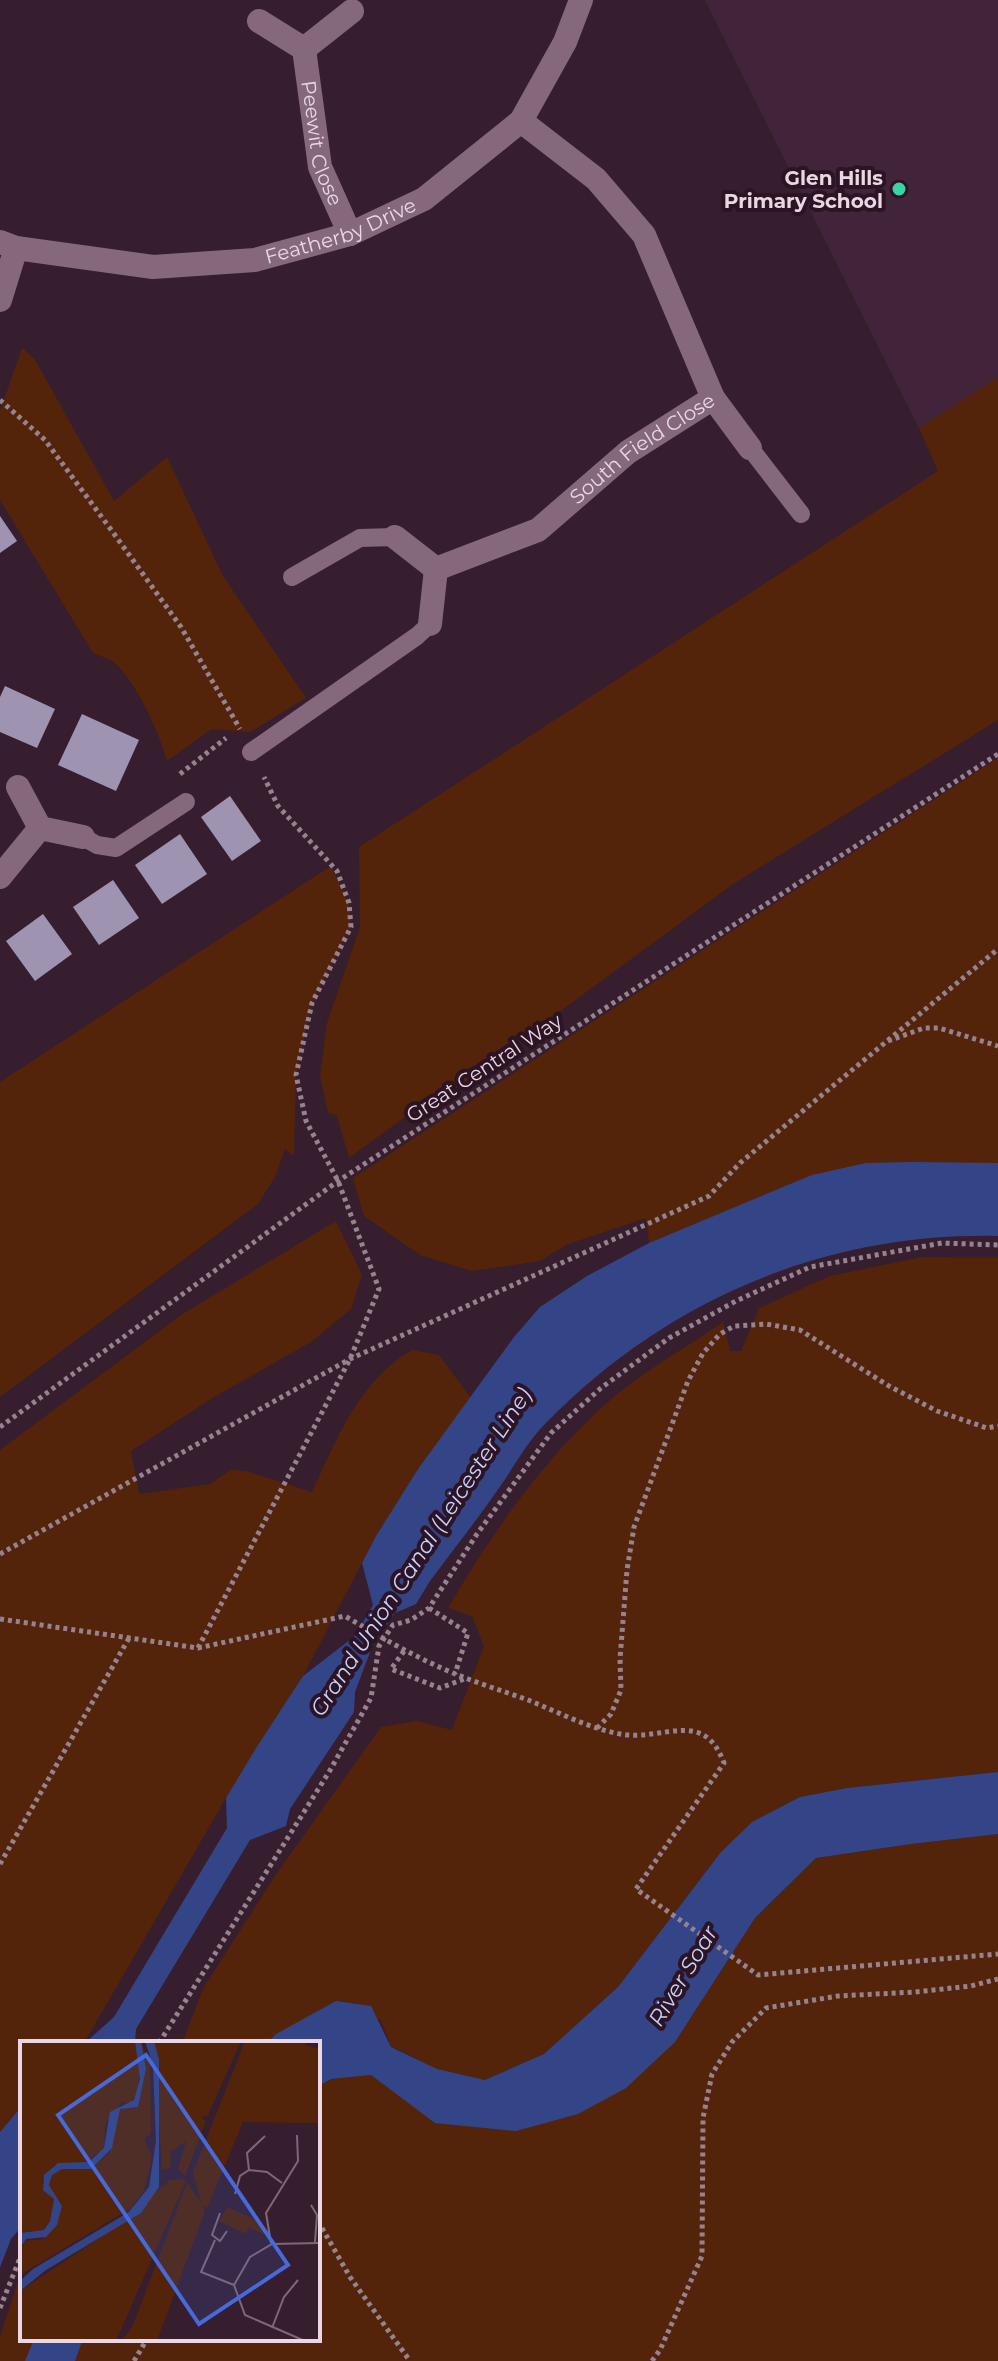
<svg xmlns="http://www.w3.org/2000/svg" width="998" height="2361" viewBox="0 0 998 2361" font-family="Montserrat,sans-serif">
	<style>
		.built { fill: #42243a }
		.green { fill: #53240a }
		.water { fill: #334587 }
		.building { fill: #9f93b2 }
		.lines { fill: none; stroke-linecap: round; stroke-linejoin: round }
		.path { stroke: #978390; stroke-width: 5; stroke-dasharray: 4 4; stroke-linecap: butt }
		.lane { stroke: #85687c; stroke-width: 18 }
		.street { stroke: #85687c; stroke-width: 24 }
		.poi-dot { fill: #39d4a5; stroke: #2c1425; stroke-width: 3 }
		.labels { text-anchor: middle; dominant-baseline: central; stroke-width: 8; stroke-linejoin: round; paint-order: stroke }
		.street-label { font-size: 20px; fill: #e9d8e3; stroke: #2c1425 }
		.poi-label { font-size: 20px; font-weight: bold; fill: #e9d8e3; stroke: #2c1425; text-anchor: end }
		.water-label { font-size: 22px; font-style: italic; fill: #c5d3fa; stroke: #2c1425 }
		.inset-road { fill: none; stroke: #7e6877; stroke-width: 2 }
		.view { fill: #466ada; fill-opacity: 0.15; stroke: #466ada; stroke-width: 4 }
		.inset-edge { fill: none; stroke: #e9d8e3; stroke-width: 4 }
	</style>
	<rect width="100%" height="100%" fill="#361e2f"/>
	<polygon class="built" points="705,0 998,0 998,377 919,428"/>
	<g class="green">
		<path d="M22,348L34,358L114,501L167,457L223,576L306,698L250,732L212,729L167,761C161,736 136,682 116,664C111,659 100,656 93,653L0,500V411Z"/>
		<polygon points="998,377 998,720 733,884 429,1108 409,1114 349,1158 337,1116 328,1112 320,1077 327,1023 360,927 359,847 938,471 919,428"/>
		<polygon points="998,758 998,1198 724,1212 649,1243 646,1218 568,1244 540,1261 472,1271 420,1255 364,1216 353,1178"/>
		<polygon points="331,866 349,903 351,927 312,1003 296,1075 294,1156 285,1149 275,1177 258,1204 0,1397 0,1082"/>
		<path d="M336,1221L362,1275L351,1309L311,1342L214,1397L131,1451L139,1494L210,1484L231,1470L246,1471L312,1492C337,1438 359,1381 412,1350L439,1355L471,1398L418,1469L376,1536L303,1676L226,1798L84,2043H22V2106L0,2132V1450L181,1315Z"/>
		<path d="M922,1257L998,1258V1772L847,1788L800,1797L752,1822L721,1852L618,1987L544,2054L485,2080L437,2069L391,2046L380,2019L276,2034L267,2043H182L204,1987L275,1876L381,1727L417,1721L452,1730L484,1646L472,1616L448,1608C494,1530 547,1453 617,1394C650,1368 688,1346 723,1322L730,1351H741L759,1308L830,1276Z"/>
		<polygon points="998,1834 998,2361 75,2361 83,2339 318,2339 318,2086 330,2079 371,2075 436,2123 675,2042 755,1918 816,1858 911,1844"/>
		<polygon points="22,2269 22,2339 34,2339 25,2361 0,2361 0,2337"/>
	</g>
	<g class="water">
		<path d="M912,1162L998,1163V1236C826,1232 665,1300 545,1424C527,1442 514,1467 499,1488C477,1520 453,1550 430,1581L416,1604L395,1613L373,1644L355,1692L354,1712L290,1809L286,1826L250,1840L136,2029L135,2043H85L114,2017L227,1828L226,1798L258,1745L303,1676L355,1636L373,1605L362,1563L376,1536L418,1469L514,1337L540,1307L587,1276L649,1243L812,1175L866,1163Z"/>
		<polygon points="998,1772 998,1834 911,1844 816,1858 755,1918 675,2042 626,2088 578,2114 516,2131 435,2123 371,2075 331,2079 318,2086 318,2043 267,2043 276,2034 336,2001 371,2006 391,2047 437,2069 485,2080 544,2054 618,1987 721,1852 752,1822 800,1797 847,1788"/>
		<polygon points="22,2106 22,2226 11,2239 0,2267 0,2132"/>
		<polygon points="34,2339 83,2339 75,2361 25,2361"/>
	</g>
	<g class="building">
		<polygon points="0,516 17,541 0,553"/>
		<polygon points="5,686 55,709 37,748 0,732 0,697"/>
		<polygon points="82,714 139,740 116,791 58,765"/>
		<polygon points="230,796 261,841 232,861 201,817"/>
		<polygon points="180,834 207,874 162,904 135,865"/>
		<polygon points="113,880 139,918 99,945 73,907"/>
		<polygon points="43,914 72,954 35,981 6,941"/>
	</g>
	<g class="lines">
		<g class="path">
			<polyline points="0,400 45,440 112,531 181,627 240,729"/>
			<polyline points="180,774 226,738"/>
			<polyline points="888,1041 924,1028 939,1028 998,1046"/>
			<polyline points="0,1427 338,1181 998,754"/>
			<polyline points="0,1554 350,1359 709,1196 740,1163 998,949"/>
			<polyline points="429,1608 468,1633 455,1674"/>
			<path d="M0,1619L198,1648L345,1616C380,1637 415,1657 453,1673C477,1683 503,1691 528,1700C558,1712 588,1728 620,1734C663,1742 703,1707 724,1763L636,1889L758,1975L998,1954"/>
			<polyline points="198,1648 350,1359 379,1289 338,1181 306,1121 296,1075 312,1003 351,927 349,903 337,871 278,806 264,777"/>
			<polyline points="404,1651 391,1669 440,1688 467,1678"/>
			<polyline points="597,1728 611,1714 621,1690 620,1659 627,1570 634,1527 688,1381 703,1353 720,1334 734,1326 766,1324 800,1330 889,1386 937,1411 987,1428 998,1426"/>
			<polyline points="0,1864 129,1638"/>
			<polyline points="159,2043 329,1772 371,1698 379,1646 393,1625 411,1620 429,1608 477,1534 551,1433 601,1388 669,1338 736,1301 810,1267 942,1243 998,1245"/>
			<polyline points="318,2221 350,2277 410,2361"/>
			<polyline points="0,2308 22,2253"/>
			<polyline points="134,2361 147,2339"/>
			<polyline points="652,2361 660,2350 702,2256 703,2118 712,2074 732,2042 766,2008 838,1996 915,1992 971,1986 998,1979"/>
		</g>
		<g class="lane">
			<polyline points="750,448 801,514"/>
			<polyline points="292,577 360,538 395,537"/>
			<polyline points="251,752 417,636 430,624"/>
			<polyline points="83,837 97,845 116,848 186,802"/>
		</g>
		<g class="street">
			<polyline points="259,21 304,49 352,11"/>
			<path id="s1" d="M304,49L320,167L350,234"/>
			<path id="s2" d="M0,242L16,248L153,267L255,260L350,234L424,199L521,121L565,42L581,0"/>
			<polyline points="0,300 16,248"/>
			<polyline points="713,398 750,448"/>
			<polyline points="395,537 436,569 430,624"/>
			<path id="s3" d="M436,569L538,530L628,452L713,398L644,235L596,179L521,121"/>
			<polyline points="18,787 40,828 83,837"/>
			<polyline points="0,877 40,828"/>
		</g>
	</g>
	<circle class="poi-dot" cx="899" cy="189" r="8"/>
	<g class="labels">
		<g class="street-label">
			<text stroke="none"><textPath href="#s1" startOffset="96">Peewit Close</textPath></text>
			<text stroke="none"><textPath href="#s2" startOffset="348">Featherby Drive</textPath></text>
			<text stroke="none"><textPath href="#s3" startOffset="242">South Field Close</textPath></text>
			<text transform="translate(484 1068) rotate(-33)">Great Central Way</text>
		</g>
		<g class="poi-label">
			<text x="883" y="178">Glen Hills<tspan x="883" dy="23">Primary School</tspan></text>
		</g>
		<g class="water-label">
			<text transform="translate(421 1552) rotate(-57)">Grand Union Canal (Leicester Line)</text>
			<text transform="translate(683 1976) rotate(-59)">River Soar</text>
		</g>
	</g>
	<g transform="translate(20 2041)">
		<rect width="300" height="300" fill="#361e2f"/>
		<path d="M0,0H115L121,22L117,53L111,62L102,61L85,83L84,108L62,123L34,124L22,141L34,158L30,180L24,189L0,192ZM121,0L130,25L131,93L124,97L132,115L124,150L111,167L0,234L3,200L22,198L38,180L42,165L29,144L32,134L41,128H71L89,112L100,68L118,66L126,28ZM134,0H221L188,74L181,77L186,80L165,135L158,128L166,100L151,110L150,128H142ZM225,0H285V4L300,8V82L223,81L187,167L182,165L185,170L137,300H102L113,284L167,142L181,161L173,132ZM163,138L166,140L96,300H0V250L83,195L150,139ZM207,166L243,182L245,194L228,186L226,193L199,180Z" fill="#53240a"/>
		<path d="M115,0H121L126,28L118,66L100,68L92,107L71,128H42L32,134L29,144L42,165L37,184L26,196L6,198L0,207V192L24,189L30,180L34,158L23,149L24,134L38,122L69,121L84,107L90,71L114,59L120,38ZM125,0H134L139,19V146L121,172L26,229L0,250V240L13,228L109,171L129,146L136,100L133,25Z" fill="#334587"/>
		<path class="inset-road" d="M229,129L227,112L245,95M215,153L220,135L229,129L247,131L262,142M291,164L297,174L295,201M200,172L192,194L200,200L207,190M195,199L181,231L214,244M251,202L246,172L278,120L277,94M252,287L264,256L278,239M285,300L225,274L214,244L230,216L252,203L300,202"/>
		<path class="view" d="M126,14L268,224L179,283L38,74Z"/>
		<rect width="300" height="300" class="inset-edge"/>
	</g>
</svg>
